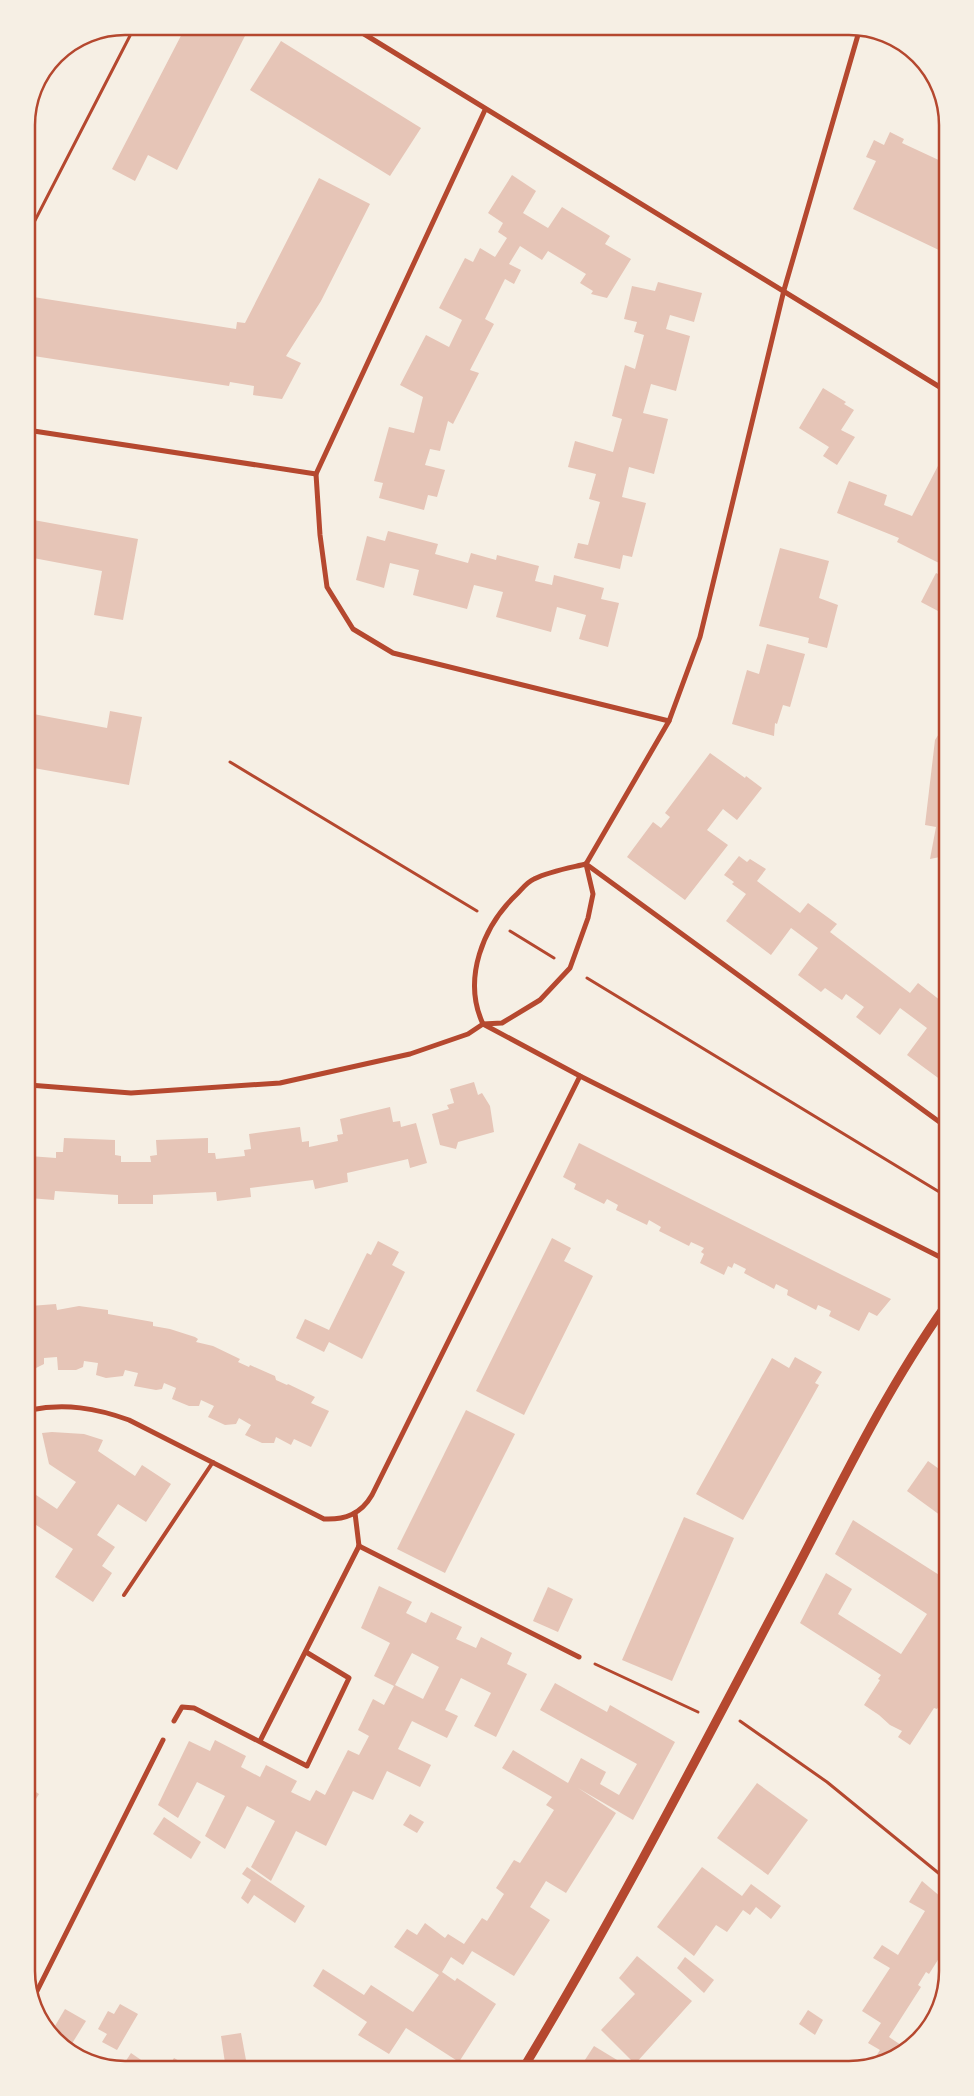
<svg xmlns="http://www.w3.org/2000/svg" width="974" height="2096" viewBox="0 0 974 2096" font-family="'Archivo Narrow',sans-serif">
	<style>
		.building { fill: #e6c5b7; fill-rule: evenodd }
		.lines { fill: none; stroke-linecap: round; stroke-linejoin: round }
		.path { stroke: #b5482f; stroke-width: 3 }
		.service { stroke: #b5482f; stroke-width: 4 }
		.minor { stroke: #b5482f; stroke-width: 5 }
		.tertiary { stroke: #b5482f; stroke-width: 9 }
		.rim { fill: none; stroke: #b5482f; stroke-width: 2.5 }
	</style>
	<rect width="100%" height="100%" fill="#f6efe4"/>
	<g class="building">
		<polygon points="186,26 250,26 177,170 148,155 135,181 112,169"/>
		<polygon points="281,41 421,128 390,176 250,90"/>
		<polygon points="36,84 32,113 28,113 34,87"/>
		<polygon points="890,132 904,139 902,143 943,162 943,252 853,209 876,161 866,157 874,140 884,145"/>
		<polygon points="512,175 536,191 523,213 548,228 562,207 610,236 605,244 631,259 607,298 591,294 593,291 580,283 586,274 548,251 542,260 520,246 509,264 521,270 514,284 505,279 485,319 494,324 470,370 479,373 453,424 448,421 440,451 430,449 425,465 445,470 437,497 428,495 424,510 379,498 383,483 374,481 389,427 414,433 423,397 400,385 426,335 449,347 462,320 439,308 465,258 473,262 480,248 495,257 507,238 498,232 503,223 488,213"/>
		<polygon points="319,178 370,204 321,301 286,356 301,363 282,399 253,395 254,386 230,382 229,386 27,355 27,296 236,329 237,322 245,323"/>
		<polygon points="658,282 702,293 694,322 670,315 666,329 690,336 676,391 651,384 643,413 668,419 654,474 629,467 622,497 646,503 632,557 623,555 620,569 574,558 578,543 588,545 600,502 589,499 596,474 568,467 575,441 613,452 622,419 612,416 625,365 635,369 644,335 634,332 637,322 624,319 628,303 632,286 655,291"/>
		<polygon points="823,388 846,402 844,404 854,410 841,430 855,437 837,465 823,456 829,447 799,428"/>
		<polygon points="941,460 943,461 943,565 897,542 899,538 837,513 849,481 887,495 884,505 912,516"/>
		<polygon points="28,519 138,539 123,620 94,615 102,571 28,557"/>
		<polygon points="388,531 438,544 435,554 468,563 471,553 496,560 497,555 539,566 535,581 552,585 554,575 604,588 601,599 619,603 608,647 579,639 586,615 557,607 551,632 496,617 503,592 474,585 467,609 413,595 419,570 390,563 384,588 356,580 367,536 385,541"/>
		<polygon points="780,548 829,561 819,598 838,605 827,648 808,643 809,638 759,626"/>
		<polygon points="936,573 944,577 944,599 938,611 921,602"/>
		<polygon points="767,644 805,654 790,707 783,705 777,724 775,723 774,736 732,724 747,670 759,674"/>
		<polygon points="110,711 142,717 129,785 28,767 28,713 107,728"/>
		<polygon points="944,726 945,856 930,859 936,827 925,825 935,740"/>
		<polygon points="710,753 745,778 746,776 762,788 737,820 723,809 707,830 728,845 685,900 627,857 653,822 661,828 670,817 665,813"/>
		<polygon points="739,856 747,862 750,859 766,869 757,881 800,913 808,903 837,924 830,932 910,993 918,983 945,1004 939,1014 945,1019 945,1083 907,1055 927,1028 900,1008 880,1035 856,1017 864,1007 846,994 842,1000 825,988 821,992 798,975 818,948 791,928 771,955 726,921 746,894 732,884 734,882 724,875"/>
		<polygon points="474,1082 478,1095 482,1093 490,1106 494,1132 458,1142 456,1149 440,1145 432,1114 449,1109 447,1105 454,1103 450,1089"/>
		<polygon points="390,1107 393,1122 400,1121 401,1127 416,1123 427,1163 410,1168 408,1159 347,1173 348,1182 315,1189 313,1180 250,1188 251,1197 217,1201 216,1192 153,1195 153,1204 118,1204 118,1195 55,1191 54,1200 29,1198 29,1156 56,1158 56,1152 63,1152 64,1138 115,1140 115,1155 121,1156 121,1162 151,1162 150,1156 157,1155 156,1140 208,1138 208,1153 215,1153 216,1159 245,1156 244,1150 251,1149 249,1134 300,1127 302,1142 309,1141 309,1147 338,1141 337,1135 343,1134 340,1119"/>
		<polygon points="579,1143 842,1275 891,1299 877,1316 869,1312 859,1331 829,1316 831,1311 818,1305 816,1310 787,1295 788,1290 776,1284 774,1289 744,1273 746,1269 734,1263 732,1268 728,1266 724,1275 700,1263 704,1254 701,1252 704,1248 691,1242 689,1246 659,1231 661,1227 649,1220 647,1225 616,1210 618,1205 607,1199 604,1204 574,1189 576,1184 563,1177"/>
		<polygon points="552,1238 571,1248 564,1261 593,1276 524,1415 476,1391"/>
		<polygon points="378,1241 399,1252 392,1265 405,1272 362,1359 329,1342 324,1352 296,1338 305,1319 329,1330 367,1253 371,1255"/>
		<polygon points="56,1304 57,1310 79,1306 108,1310 108,1314 153,1322 153,1326 170,1329 195,1337 198,1339 196,1342 213,1346 240,1359 238,1362 249,1367 250,1365 275,1376 276,1380 287,1385 288,1384 315,1397 311,1403 329,1411 311,1447 294,1439 291,1445 276,1437 274,1443 262,1443 245,1435 251,1425 239,1418 236,1424 225,1425 208,1417 214,1406 201,1400 199,1406 189,1406 172,1399 176,1388 164,1383 162,1389 156,1390 134,1386 138,1373 125,1370 123,1376 106,1378 96,1375 98,1363 84,1361 83,1367 76,1370 58,1370 57,1357 44,1358 44,1364 30,1371 30,1306"/>
		<polygon points="795,1357 822,1372 815,1383 819,1385 743,1520 696,1494 772,1358 789,1368"/>
		<polygon points="466,1410 515,1434 445,1573 397,1549"/>
		<polygon points="52,1432 84,1434 103,1440 98,1451 135,1476 142,1465 171,1484 146,1522 118,1504 97,1535 115,1547 102,1566 112,1573 93,1602 55,1577 73,1549 30,1521 30,1491 57,1509 76,1482 49,1464 42,1433"/>
		<polygon points="928,1461 946,1474 946,1515 944,1518 907,1491"/>
		<polygon points="684,1517 734,1538 672,1681 622,1660"/>
		<polygon points="853,1520 947,1580 947,1694 937,1709 934,1708 910,1745 898,1737 902,1731 890,1725 879,1715 864,1705 880,1680 878,1679 881,1675 800,1623 826,1573 852,1589 838,1614 901,1654 927,1614 835,1554"/>
		<path d="M379,1586L412,1602L406,1613L426,1623L431,1612L462,1627L456,1639L476,1648L481,1637L512,1653L507,1664L527,1674L496,1737L474,1726L491,1693L461,1678L445,1710L458,1716L447,1738L412,1721L398,1749L431,1765L420,1787L387,1771L373,1800L353,1791L326,1846L296,1831L271,1881L251,1867L275,1821L247,1806L225,1849L205,1836L225,1796L197,1782L178,1818L158,1805L189,1741L210,1751L215,1740L246,1756L241,1767L260,1777L266,1765L297,1781L291,1792L310,1801L316,1790L325,1795L348,1750L359,1755L369,1736L358,1730L373,1699L384,1705L394,1686L374,1676L390,1643L361,1628ZM412,1653L439,1667L423,1699L395,1685Z"/>
		<polygon points="548,1587 573,1599 558,1632 533,1621"/>
		<polygon points="555,1683 607,1712 610,1705 675,1742 633,1820 578,1788 616,1813 566,1893 546,1881 530,1907 550,1920 514,1976 472,1951 463,1965 451,1957 442,1972 455,1981 457,1978 496,2004 459,2062 406,2028 389,2054 358,2035 367,2022 313,1986 323,1969 364,1995 371,1985 413,2012 439,1975 394,1947 407,1929 417,1935 425,1923 445,1938 448,1934 464,1944 482,1918 487,1921 504,1894 496,1888 514,1860 520,1863 554,1810 546,1805 552,1797 502,1768 513,1750 568,1783 581,1758 606,1772 600,1784 619,1795 637,1764 540,1710"/>
		<polygon points="757,1783 808,1820 768,1875 717,1838"/>
		<polygon points="31,1789 39,1794 31,1807"/>
		<polygon points="410,1814 424,1822 417,1833 403,1825"/>
		<polygon points="164,1817 201,1842 191,1859 153,1834"/>
		<polygon points="247,1867 305,1906 295,1923 254,1895 248,1904 241,1898 251,1880 242,1874"/>
		<polygon points="702,1867 742,1896 751,1884 781,1906 771,1919 756,1907 750,1915 743,1910 727,1932 716,1925 694,1956 657,1927"/>
		<polygon points="922,1881 948,1903 948,1944 929,1974 926,1972 918,1985 921,1987 889,2037 904,2047 881,2064 871,2064 880,2050 868,2043 881,2023 862,2011 890,1968 873,1958 882,1945 898,1955 925,1911 909,1902"/>
		<polygon points="637,1956 692,2001 635,2064 601,2030 635,1994 619,1978"/>
		<polygon points="685,1957 714,1980 704,1993 677,1968"/>
		<polygon points="120,2004 138,2014 117,2050 102,2042 107,2034 98,2029 108,2011 114,2014"/>
		<polygon points="65,2009 86,2021 68,2050 65,2049 52,2031"/>
		<polygon points="808,2010 823,2020 815,2035 799,2024"/>
		<polygon points="241,2033 246,2060 225,2063 221,2036"/>
		<polygon points="594,2046 627,2066 581,2066"/>
		<polygon points="131,2053 144,2062 140,2069 120,2070"/>
		<polygon points="174,2058 193,2069 167,2069"/>
	</g>
	<g class="lines">
		<g class="path">
			<polyline points="27,236 135,26"/>
			<polyline points="230,762 477,911"/>
			<polyline points="510,931 554,958"/>
			<polyline points="587,978 946,1196"/>
			<polyline points="595,1664 698,1712"/>
			<polyline points="740,1721 827,1782 947,1880"/>
		</g>
		<polyline class="service" points="124,1595 213,1462"/>
		<g class="minor">
			<polyline points="351,26 943,389"/>
			<polyline points="485,110 316,474 320,535 327,587 353,629 393,653 669,721"/>
			<polyline points="27,430 316,474"/>
			<polyline points="586,864 945,1126"/>
			<polyline points="483,1024 580,1076 946,1260"/>
			<path d="M483,1024C462,979 483,926 517,894C522,889 527,882 534,879C550,871 569,868 586,864"/>
			<polyline points="29,1085 131,1093 280,1083 410,1054 468,1034 483,1024 502,1023 540,1000 570,968 588,918 593,894 586,864 669,721 700,637 784,290 860,28"/>
			<path d="M30,1410C65,1403 96,1408 129,1420L324,1519C345,1520 361,1514 372,1495L580,1076"/>
			<polyline points="355,1513 359,1546"/>
			<polyline points="359,1546 579,1657"/>
			<polyline points="174,1721 182,1707 194,1708 307,1766 349,1678 306,1652"/>
			<polyline points="260,1741 359,1546"/>
			<polyline points="32,2001 163,1740"/>
		</g>
		<path class="tertiary" d="M524,2067C618,1911 702,1748 787,1587C837,1492 883,1394 946,1305"/>
	</g>
	<path d="M0 0H974V2096H0ZM125 35H849A90 90 0 0 1 939 125V1971A90 90 0 0 1 849 2061H125A90 90 0 0 1 35 1971V125A90 90 0 0 1 125 35Z" fill="#f6efe4" fill-rule="evenodd"/>
	<path class="rim" d="M125 35H849A90 90 0 0 1 939 125V1971A90 90 0 0 1 849 2061H125A90 90 0 0 1 35 1971V125A90 90 0 0 1 125 35Z"/>
</svg>
